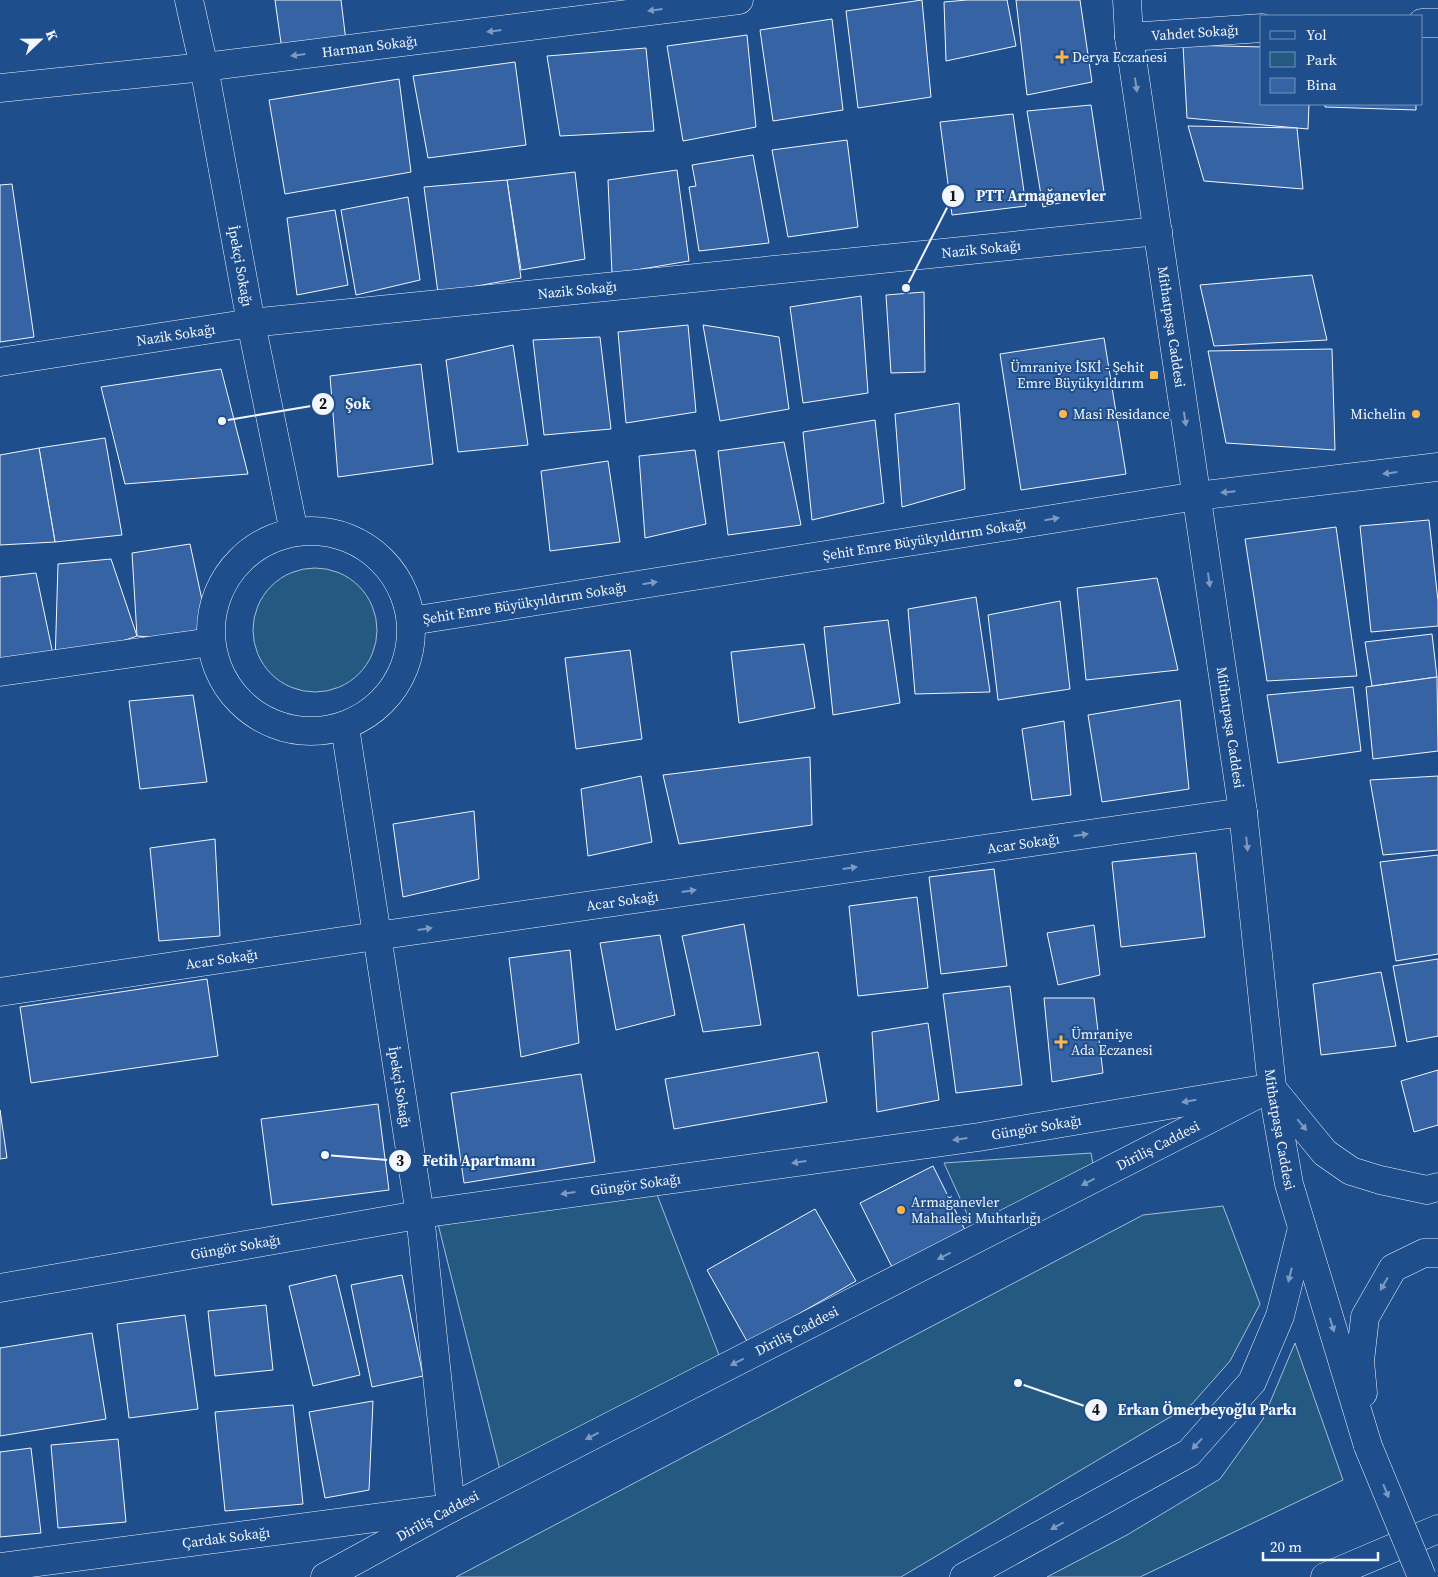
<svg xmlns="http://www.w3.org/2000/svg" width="1438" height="1577" viewBox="0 0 1438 1577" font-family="'Source Serif 4',serif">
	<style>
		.green { fill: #245a82; stroke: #a8bbd7 }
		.building { fill: #3563a3; stroke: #f2f6ff }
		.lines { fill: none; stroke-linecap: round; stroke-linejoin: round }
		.minor-casing { stroke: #f2f6ff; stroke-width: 29 }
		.secondary-casing { stroke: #f2f6ff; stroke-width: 29 }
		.primary-casing { stroke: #f2f6ff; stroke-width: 29 }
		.motorway-casing { stroke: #f2f6ff; stroke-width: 29 }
		.minor { stroke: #1f4e8c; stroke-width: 28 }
		.secondary { stroke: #1f4e8c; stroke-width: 28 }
		.primary { stroke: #1f4e8c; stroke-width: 28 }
		.motorway { stroke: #1f4e8c; stroke-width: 28 }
		.primary-bridge-casing { stroke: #f2f6ff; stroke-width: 29; stroke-linecap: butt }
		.primary-bridge { stroke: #1f4e8c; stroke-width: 28 }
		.oneway { fill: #7e9ac0 }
		.poi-dot { fill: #ffb74d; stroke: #1f4e8c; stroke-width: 2 }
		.labels { text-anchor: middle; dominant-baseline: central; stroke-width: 4; stroke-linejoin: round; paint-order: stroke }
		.street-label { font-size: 14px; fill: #f2f6ff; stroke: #1f4e8c }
		.poi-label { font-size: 14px; fill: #f2f6ff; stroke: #1f4e8c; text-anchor: start }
		.leader { fill: none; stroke: #f2f6ff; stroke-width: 2 }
		.callout-dot { fill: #f2f6ff; stroke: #1f4e8c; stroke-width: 2 }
		.mark-label { font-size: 15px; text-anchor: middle; font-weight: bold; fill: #111 }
		.callout-label { font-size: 15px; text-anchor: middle; font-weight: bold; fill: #f2f6ff; stroke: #1f4e8c; stroke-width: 4; stroke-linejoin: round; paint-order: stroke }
	</style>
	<rect width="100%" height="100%" fill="#1f4e8c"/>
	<g class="green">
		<circle cx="315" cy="630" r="62"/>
		<polygon points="1091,1153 1095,1175 973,1227 944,1163"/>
		<polygon points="651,1179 724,1368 500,1470 435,1212"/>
		<polygon points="1223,1206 1260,1304 1230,1361 1192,1404 901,1577 456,1577 1143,1215"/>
		<polygon points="1295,1343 1343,1480 1140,1577 1047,1577 1127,1535 1220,1479 1263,1419"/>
	</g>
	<g class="building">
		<polygon points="275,0 341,0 346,41 282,50"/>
		<polygon points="922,0 931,97 858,108 846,11"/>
		<polygon points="967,0 1007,0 1016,46 946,61 944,2"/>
		<polygon points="1016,0 1080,0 1092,82 1027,95"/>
		<polygon points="832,19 843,110 773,121 760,30"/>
		<polygon points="747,35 756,127 683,141 667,46"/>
		<polygon points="1183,45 1262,47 1262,104 1309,104 1308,129 1187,118"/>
		<polygon points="646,48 654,131 560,136 547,56"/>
		<polygon points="515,62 526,145 428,158 413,76"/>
		<polygon points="399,79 411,172 285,194 269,100"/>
		<polygon points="1325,104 1416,104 1416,110 1325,107"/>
		<polygon points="1091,105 1104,192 1043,207 1027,111"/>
		<polygon points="1013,114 1026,206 952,215 940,122"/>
		<polygon points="1188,126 1297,128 1303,189 1204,181"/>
		<polygon points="847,140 858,227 788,237 772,150"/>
		<polygon points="753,155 769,243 699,251 689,187 696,186 692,165"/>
		<polygon points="677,170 689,261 612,274 608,180"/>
		<polygon points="575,172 585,259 521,270 507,180"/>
		<polygon points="507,180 521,278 438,293 424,187"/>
		<polygon points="12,184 34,337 0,342 0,185"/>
		<polygon points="408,197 420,280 356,295 341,210"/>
		<polygon points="335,210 348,285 297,295 287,218"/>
		<polygon points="1312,275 1327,340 1214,346 1200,285"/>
		<polygon points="924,292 925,372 891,373 886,295"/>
		<polygon points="861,296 868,393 803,403 790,307"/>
		<polygon points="688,325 696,412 626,423 618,332"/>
		<polygon points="703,325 779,337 789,409 720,421"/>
		<polygon points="600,337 611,429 544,435 533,340"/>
		<polygon points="1104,338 1126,474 1021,490 1000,354"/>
		<polygon points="513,345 528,445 458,452 446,360"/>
		<polygon points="1332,349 1335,450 1226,443 1208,351"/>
		<polygon points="421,364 433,464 338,477 330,376"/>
		<polygon points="221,369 248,474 125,484 101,387"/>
		<polygon points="959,403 965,489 902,507 895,414"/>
		<polygon points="875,420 884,503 812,520 803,432"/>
		<polygon points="105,438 122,535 55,542 39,448"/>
		<polygon points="784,442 801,525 728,535 718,451"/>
		<polygon points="39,448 55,542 0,545 0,455"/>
		<polygon points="695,450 706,524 645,538 639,456"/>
		<polygon points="608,461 620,542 550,551 541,471"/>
		<polygon points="1429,520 1438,601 1438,626 1371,632 1360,526"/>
		<polygon points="1336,527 1357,676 1267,681 1245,539"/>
		<polygon points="190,544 211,642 137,636 132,553"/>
		<polygon points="111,559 137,636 55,664 58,564"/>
		<polygon points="36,573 55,664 0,667 0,577"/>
		<polygon points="1157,578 1178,670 1086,680 1077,588"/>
		<polygon points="976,597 990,692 915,694 908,609"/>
		<polygon points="1060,601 1070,689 998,700 988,615"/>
		<polygon points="888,620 900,703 833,715 824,627"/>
		<polygon points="1432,634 1437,677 1372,686 1365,642"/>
		<polygon points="804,644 815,708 739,723 731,652"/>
		<polygon points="630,650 642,739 576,749 565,658"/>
		<polygon points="1437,677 1438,751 1373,759 1366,687"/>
		<polygon points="1353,687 1361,751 1278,763 1267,695"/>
		<polygon points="193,695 207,782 140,789 129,701"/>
		<polygon points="1180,700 1189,789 1102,802 1088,715"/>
		<polygon points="1064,721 1071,795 1032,800 1022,729"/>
		<polygon points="810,757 812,825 679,844 663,775"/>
		<polygon points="641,776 652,842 588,856 581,789"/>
		<polygon points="1438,776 1438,850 1383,855 1370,780"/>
		<polygon points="474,811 479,879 403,897 393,824"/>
		<polygon points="215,839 220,936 159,941 150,848"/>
		<polygon points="1196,853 1205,937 1121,947 1112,862"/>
		<polygon points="1438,855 1438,954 1396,961 1380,862"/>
		<polygon points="994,869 1007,966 941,974 929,877"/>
		<polygon points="917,897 928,988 858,996 849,906"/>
		<polygon points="744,924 761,1025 703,1032 682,936"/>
		<polygon points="1094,925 1100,975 1058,985 1047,933"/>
		<polygon points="660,935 675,1015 616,1030 600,943"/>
		<polygon points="570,950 579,1043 521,1057 509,958"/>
		<polygon points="1438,959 1438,1036 1407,1042 1393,966"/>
		<polygon points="1381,972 1396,1046 1321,1055 1313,984"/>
		<polygon points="207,979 218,1056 31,1083 20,1007"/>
		<polygon points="1010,986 1022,1085 956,1093 943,994"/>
		<polygon points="1044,998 1094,998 1103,1073 1052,1082"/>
		<polygon points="928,1023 939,1100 877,1112 872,1032"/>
		<polygon points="818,1052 827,1102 674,1129 665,1079"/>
		<polygon points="1438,1070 1438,1125 1414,1132 1401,1081"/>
		<polygon points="581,1074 595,1162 464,1183 451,1093"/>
		<polygon points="378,1104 389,1190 272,1205 261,1119"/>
		<polygon points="0,1110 7,1158 0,1159"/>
		<polygon points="933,1166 965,1230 892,1267 860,1203"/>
		<polygon points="815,1209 856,1281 748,1343 707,1270"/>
		<polygon points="336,1275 360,1375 313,1386 289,1286"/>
		<polygon points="402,1275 423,1376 372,1387 351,1285"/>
		<polygon points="266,1305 273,1370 215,1376 208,1311"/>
		<polygon points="185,1315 198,1409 129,1418 117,1324"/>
		<polygon points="92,1333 106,1419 0,1436 0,1348"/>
		<polygon points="373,1401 369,1490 325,1498 309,1412"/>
		<polygon points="293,1405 303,1504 225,1511 215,1412"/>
		<polygon points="118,1439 126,1522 58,1528 51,1445"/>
		<polygon points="31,1448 41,1533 0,1537 0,1452"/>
	</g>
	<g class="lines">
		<g class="minor-casing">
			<g id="minor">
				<path id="s1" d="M189,0L204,67L251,323L294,532"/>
				<polyline points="1422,23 1438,23"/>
				<path id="s2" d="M1129,37L1262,28"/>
				<path id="s3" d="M0,88L204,67L739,0"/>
				<path id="s4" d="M0,362L251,323L1158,231"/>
				<circle cx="311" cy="631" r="100"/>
				<path id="s5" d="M411,621L1197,496L1438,467"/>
				<polyline points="0,672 211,642"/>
				<path id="s6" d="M0,992L376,936L1243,812"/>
				<path id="s7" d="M0,1288L435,1212L979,1137L1263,1089"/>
				<path id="s8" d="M0,1567L451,1508L420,1215L345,727"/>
			</g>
		</g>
		<g class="secondary-casing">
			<g id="secondary">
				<path id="s9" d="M325,1577L451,1508L1272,1087"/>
			</g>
		</g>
		<g class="primary-casing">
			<g id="primary">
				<path id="s10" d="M1127,0L1129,37L1243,812L1272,1087L1289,1184L1368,1446"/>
				<polyline points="1274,1091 1325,1153 1351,1171 1380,1180 1427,1190 1438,1187"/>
				<polyline points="1363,1393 1360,1361 1365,1317 1393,1268 1424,1253 1438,1253"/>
			</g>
		</g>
		<g class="motorway-casing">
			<g id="motorway">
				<polyline points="964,1577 1189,1453 1252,1382 1280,1316 1302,1228"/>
				<polyline points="1325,1577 1438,1529"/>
			</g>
		</g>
		<use href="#minor" class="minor"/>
		<use href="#secondary" class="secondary"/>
		<use href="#primary" class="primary"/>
		<use href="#motorway" class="motorway"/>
		<g class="primary-bridge-casing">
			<polyline id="primary-bridge" points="1368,1446 1422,1577"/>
		</g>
		<use href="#primary-bridge" class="primary-bridge"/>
	</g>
	<defs><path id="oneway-solid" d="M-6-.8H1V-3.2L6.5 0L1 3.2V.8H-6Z" transform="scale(1.25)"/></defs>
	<g class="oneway">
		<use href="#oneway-solid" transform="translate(655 10) rotate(173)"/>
		<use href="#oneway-solid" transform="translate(494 31) rotate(173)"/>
		<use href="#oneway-solid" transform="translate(298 55) rotate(173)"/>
		<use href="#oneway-solid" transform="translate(1136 85) rotate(82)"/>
		<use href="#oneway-solid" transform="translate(1185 419) rotate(81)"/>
		<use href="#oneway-solid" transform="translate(1390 473) rotate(173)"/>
		<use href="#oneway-solid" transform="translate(1228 492) rotate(174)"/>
		<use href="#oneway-solid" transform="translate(1052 519) rotate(-9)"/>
		<use href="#oneway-solid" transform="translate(1209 580) rotate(82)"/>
		<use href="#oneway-solid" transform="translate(650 583) rotate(-9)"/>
		<use href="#oneway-solid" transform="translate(1081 835) rotate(-8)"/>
		<use href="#oneway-solid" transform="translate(1247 844) rotate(84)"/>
		<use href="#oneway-solid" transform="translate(850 868) rotate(-8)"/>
		<use href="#oneway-solid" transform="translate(689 891) rotate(-8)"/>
		<use href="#oneway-solid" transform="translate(425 929) rotate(-8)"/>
		<use href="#oneway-solid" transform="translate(1189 1101) rotate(170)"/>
		<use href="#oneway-solid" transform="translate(1302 1125) rotate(51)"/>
		<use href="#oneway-solid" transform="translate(960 1139) rotate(172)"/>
		<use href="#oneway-solid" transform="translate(799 1162) rotate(172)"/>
		<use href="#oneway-solid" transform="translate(1088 1182) rotate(153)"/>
		<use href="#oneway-solid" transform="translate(568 1193) rotate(172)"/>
		<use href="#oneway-solid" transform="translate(944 1256) rotate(153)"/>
		<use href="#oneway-solid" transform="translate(1290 1275) rotate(104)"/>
		<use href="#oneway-solid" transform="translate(1384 1284) rotate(120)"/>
		<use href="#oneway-solid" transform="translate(1332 1325) rotate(73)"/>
		<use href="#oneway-solid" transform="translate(737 1362) rotate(153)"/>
		<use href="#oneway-solid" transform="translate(592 1436) rotate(153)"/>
		<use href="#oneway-solid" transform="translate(1197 1444) rotate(132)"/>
		<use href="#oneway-solid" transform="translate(1386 1491) rotate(68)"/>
		<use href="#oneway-solid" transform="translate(1057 1526) rotate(151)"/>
	</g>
	<g class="poi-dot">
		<path d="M1059.5 49.5h5v5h5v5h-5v5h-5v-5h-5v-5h5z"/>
		<rect x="1149" y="370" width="10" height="10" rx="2.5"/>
		<circle cx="1063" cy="414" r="5"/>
		<circle cx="1416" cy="414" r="5"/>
		<path d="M1058.5 1034.5h5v5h5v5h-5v5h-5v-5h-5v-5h5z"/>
		<circle cx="901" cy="1210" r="5"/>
	</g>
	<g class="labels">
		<g class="street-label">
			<text stroke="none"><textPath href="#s2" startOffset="66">Vahdet Sokağı</textPath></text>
			<text stroke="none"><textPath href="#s3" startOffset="372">Harman Sokağı</textPath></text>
			<text stroke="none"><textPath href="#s4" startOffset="988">Nazik Sokağı</textPath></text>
			<text stroke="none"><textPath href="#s1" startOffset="271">İpekçi Sokağı</textPath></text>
			<text stroke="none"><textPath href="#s4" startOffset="582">Nazik Sokağı</textPath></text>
			<text stroke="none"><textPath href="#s10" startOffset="330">Mithatpaşa Caddesi</textPath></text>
			<text stroke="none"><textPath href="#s4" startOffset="178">Nazik Sokağı</textPath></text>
			<text stroke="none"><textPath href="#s5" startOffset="520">Şehit Emre Büyükyıldırım Sokağı</textPath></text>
			<text stroke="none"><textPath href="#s5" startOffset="115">Şehit Emre Büyükyıldırım Sokağı</textPath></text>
			<text stroke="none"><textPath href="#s10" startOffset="735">Mithatpaşa Caddesi</textPath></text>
			<text stroke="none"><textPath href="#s6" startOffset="1034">Acar Sokağı</textPath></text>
			<text stroke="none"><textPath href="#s6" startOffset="629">Acar Sokağı</textPath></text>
			<text stroke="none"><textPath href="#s6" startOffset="224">Acar Sokağı</textPath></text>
			<text transform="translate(400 1087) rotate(81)">İpekçi Sokağı</text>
			<text stroke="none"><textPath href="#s7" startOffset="1049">Güngör Sokağı</textPath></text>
			<text stroke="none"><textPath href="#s10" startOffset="1140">Mithatpaşa Caddesi</textPath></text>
			<text stroke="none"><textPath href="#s9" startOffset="938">Diriliş Caddesi</textPath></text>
			<text stroke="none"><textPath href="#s7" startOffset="644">Güngör Sokağı</textPath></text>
			<text stroke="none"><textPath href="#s7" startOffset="239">Güngör Sokağı</textPath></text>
			<text stroke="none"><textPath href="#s9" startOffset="532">Diriliş Caddesi</textPath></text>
			<text stroke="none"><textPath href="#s9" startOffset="128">Diriliş Caddesi</textPath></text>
			<text stroke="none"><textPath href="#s8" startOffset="228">Çardak Sokağı</textPath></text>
		</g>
		<g class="poi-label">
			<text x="1072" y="57">Derya Eczanesi</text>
			<text x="1144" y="367" text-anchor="end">Ümraniye İSKİ - Şehit<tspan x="1144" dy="16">Emre Büyükyıldırım</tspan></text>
			<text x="1073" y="414">Masi Residance</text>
			<text x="1406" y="414" text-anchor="end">Michelin</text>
			<text x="1071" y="1034">Ümraniye<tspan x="1071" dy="16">Ada Eczanesi</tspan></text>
			<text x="911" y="1202">Armağanevler<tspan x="911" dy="16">Mahallesi Muhtarlığı</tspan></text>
		</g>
	</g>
	<path class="leader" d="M906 288L953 196M222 421L323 404M325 1155L400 1161M1018 1383L1096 1410"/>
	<g class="callout-dot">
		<circle cx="906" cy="288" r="5"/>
		<circle cx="222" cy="421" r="5"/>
		<circle cx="325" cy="1155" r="5"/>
		<circle cx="1018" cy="1383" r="5"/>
		<circle cx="953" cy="196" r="12"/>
		<circle cx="323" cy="404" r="12"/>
		<circle cx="400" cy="1161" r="12"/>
		<circle cx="1096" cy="1410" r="12"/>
	</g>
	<g class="mark-label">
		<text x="953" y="201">1</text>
		<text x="323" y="409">2</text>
		<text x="400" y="1166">3</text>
		<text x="1096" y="1415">4</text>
	</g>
	<g class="callout-label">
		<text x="1041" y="201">PTT Armağanevler</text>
		<text x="358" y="409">Şok</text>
		<text x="479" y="1166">Fetih Apartmanı</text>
		<text x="1207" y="1415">Erkan Ömerbeyoğlu Parkı</text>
	</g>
	<rect x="1260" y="15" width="162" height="90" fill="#1f4e8c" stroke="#7391ba"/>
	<rect x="1270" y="31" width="25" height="8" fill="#1f4e8c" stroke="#7391ba"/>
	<text x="1306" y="40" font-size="15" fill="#f2f6ff">Yol</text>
	<rect x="1270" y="52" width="25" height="15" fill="#245a82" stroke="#7391ba"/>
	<text x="1306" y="65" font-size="15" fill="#f2f6ff">Park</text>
	<rect x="1270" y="78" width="25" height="15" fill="#3563a3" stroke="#7391ba"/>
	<text x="1306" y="90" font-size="15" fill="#f2f6ff">Bina</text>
	<g transform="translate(40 40) rotate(68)" stroke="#1f4e8c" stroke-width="4" paint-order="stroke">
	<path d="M0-4L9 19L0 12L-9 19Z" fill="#f2f6ff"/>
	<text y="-8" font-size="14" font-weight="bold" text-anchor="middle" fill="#f2f6ff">K</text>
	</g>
	<path d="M1263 1552v8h115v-8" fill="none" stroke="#f2f6ff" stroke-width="2.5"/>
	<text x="1270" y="1552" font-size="15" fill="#f2f6ff" stroke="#1f4e8c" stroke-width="4" paint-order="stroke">20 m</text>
</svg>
